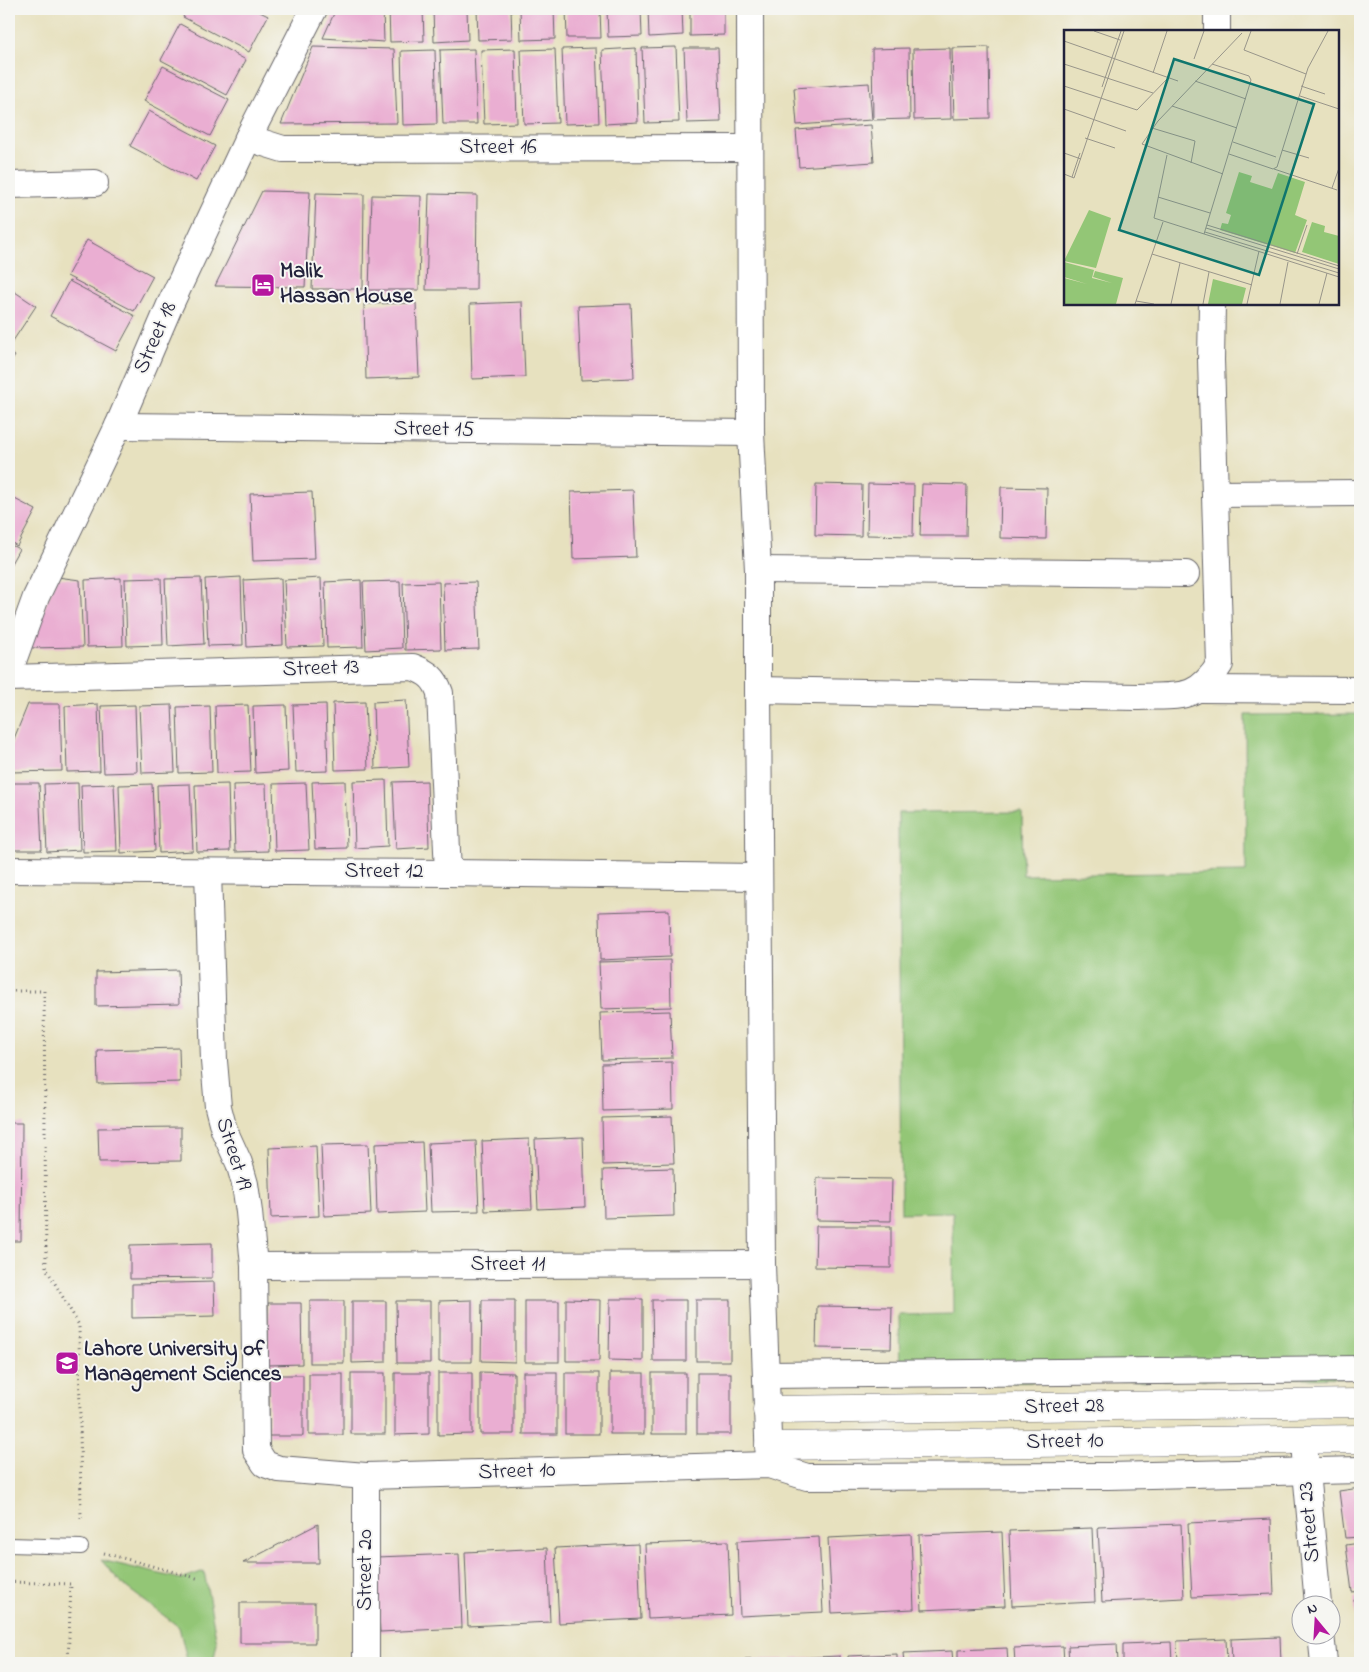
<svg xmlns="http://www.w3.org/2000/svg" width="1369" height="1672" viewBox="0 0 1369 1672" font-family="'Indie Flower',sans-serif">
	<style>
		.green { fill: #93c676; stroke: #5a7458 }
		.building { fill: #eaaed2 }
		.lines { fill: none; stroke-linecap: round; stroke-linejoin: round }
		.service-casing { stroke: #676569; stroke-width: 16 }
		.minor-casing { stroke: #676569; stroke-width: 28 }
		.tertiary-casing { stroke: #676569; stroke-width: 29 }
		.path { stroke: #676569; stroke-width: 3; stroke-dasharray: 1 4; stroke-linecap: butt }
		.service { stroke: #fff; stroke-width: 14 }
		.minor { stroke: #fff; stroke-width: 26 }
		.tertiary { stroke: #fff; stroke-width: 28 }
		.labels { text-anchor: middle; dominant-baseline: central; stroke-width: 4; stroke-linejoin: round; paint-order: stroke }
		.street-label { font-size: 22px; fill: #22223b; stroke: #f6f6f2 }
		.poi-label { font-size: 22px; font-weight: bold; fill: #22223b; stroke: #f6f6f2; text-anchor: start }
		.inset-road { fill: none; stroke: #98958a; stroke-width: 1 }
		.view { fill: #0f766e; fill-opacity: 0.15; stroke: #0f766e; stroke-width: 2.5 }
		.inset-edge { fill: none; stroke: #22223b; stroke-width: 2.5 }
	</style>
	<rect width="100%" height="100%" fill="#f6f6f2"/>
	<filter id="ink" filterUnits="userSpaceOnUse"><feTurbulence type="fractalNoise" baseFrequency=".02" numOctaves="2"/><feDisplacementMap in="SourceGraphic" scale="10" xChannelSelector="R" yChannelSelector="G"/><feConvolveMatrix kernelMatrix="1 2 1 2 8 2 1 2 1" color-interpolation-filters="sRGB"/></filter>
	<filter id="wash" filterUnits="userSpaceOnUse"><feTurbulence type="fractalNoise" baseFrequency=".0096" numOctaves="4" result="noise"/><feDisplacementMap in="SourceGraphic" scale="20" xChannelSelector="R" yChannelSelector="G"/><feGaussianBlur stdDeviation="1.12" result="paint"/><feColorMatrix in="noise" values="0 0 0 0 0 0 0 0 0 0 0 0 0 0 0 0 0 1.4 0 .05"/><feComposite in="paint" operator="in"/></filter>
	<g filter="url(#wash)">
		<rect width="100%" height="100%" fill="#e7e1bf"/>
		<g class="green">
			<polygon points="1360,714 1360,1377 900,1384 899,1315 954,1314 953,1212 901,1213 898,813 1022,812 1023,875 1246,872 1245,715"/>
			<polygon points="101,1560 181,1579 204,1571 217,1643 213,1663 188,1663 179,1627 122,1584"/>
		</g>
		<g id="blocks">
			<g class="building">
				<polygon points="187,9 254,9 268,16 249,52 183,17"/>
				<polygon points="336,9 383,9 384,42 323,38"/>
				<polygon points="389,9 423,9 424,41 390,42"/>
				<polygon points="433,9 467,9 468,40 434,42"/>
				<polygon points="477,9 511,9 512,39 478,40"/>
				<polygon points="520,9 554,9 555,39 521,40"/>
				<polygon points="566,9 600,9 601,38 567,38"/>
				<polygon points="607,9 641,9 642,36 608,37"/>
				<polygon points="648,9 682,9 683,35 649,37"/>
				<polygon points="690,9 724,9 724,35 690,36"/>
				<polygon points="180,24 246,60 227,95 161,60"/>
				<polygon points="313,47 394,49 397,123 281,124"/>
				<polygon points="676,47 679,122 645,123 642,48"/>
				<polygon points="989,47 990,118 954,119 952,48"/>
				<polygon points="596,48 599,123 565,124 562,49"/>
				<polygon points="636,48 638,122 605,124 602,50"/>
				<polygon points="684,48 718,48 721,122 687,123"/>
				<polygon points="909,48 910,119 873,120 872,49"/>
				<polygon points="950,48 951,119 914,120 913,49"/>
				<polygon points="474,49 477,124 443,124 440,50"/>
				<polygon points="515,49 517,123 484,124 481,50"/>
				<polygon points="555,49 558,123 524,124 521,50"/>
				<polygon points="435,50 437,124 403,125 401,51"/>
				<polygon points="163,66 229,100 210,136 144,101"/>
				<polygon points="869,83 872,120 797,125 794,88"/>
				<polygon points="149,111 215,146 196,181 130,146"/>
				<polygon points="871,125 874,162 799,167 796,130"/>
				<polygon points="262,191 310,192 305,287 215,286"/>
				<polygon points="316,193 364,194 363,289 312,289"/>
				<polygon points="429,194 477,195 476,290 426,290"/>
				<polygon points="372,195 421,196 419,290 369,290"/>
				<polygon points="87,240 153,276 134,311 67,276"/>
				<polygon points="69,281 135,316 116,351 50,316"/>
				<polygon points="9,288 36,306 9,347"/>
				<polygon points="522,302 525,377 472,379 470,304"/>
				<polygon points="416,303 419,377 366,379 364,304"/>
				<polygon points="631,304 634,378 581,380 578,306"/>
				<polygon points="9,352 15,356 9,365"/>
				<polygon points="816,484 862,485 861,536 815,535"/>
				<polygon points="868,484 914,485 913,536 867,535"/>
				<polygon points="922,484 967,485 966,536 920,536"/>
				<polygon points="1001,487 1047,488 1046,539 1000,538"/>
				<polygon points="633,490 636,557 573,559 571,492"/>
				<polygon points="312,492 315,559 253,561 250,494"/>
				<polygon points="9,496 36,510 17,546 9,541"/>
				<polygon points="9,544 19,549 9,567"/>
				<polygon points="57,577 80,580 83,647 28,648"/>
				<polygon points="241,577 243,645 208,646 205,579"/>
				<polygon points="121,578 123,646 87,647 85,580"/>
				<polygon points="161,578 163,645 127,646 125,579"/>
				<polygon points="201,578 204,644 168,646 165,579"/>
				<polygon points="281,578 283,645 247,647 244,580"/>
				<polygon points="321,578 323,646 287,647 284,580"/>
				<polygon points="361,580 363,647 327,648 325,582"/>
				<polygon points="400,581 402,648 366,650 363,582"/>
				<polygon points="439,582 441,649 405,650 403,583"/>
				<polygon points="476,582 479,649 445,650 443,583"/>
				<polygon points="406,700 409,767 375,769 373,702"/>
				<polygon points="365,702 368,769 335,770 333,703"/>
				<polygon points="28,704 60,704 62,771 9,772 9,751"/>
				<polygon points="98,704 100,771 67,772 65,706"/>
				<polygon points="326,704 328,771 296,772 293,705"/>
				<polygon points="135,705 137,772 104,773 101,706"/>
				<polygon points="172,705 175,772 142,773 139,706"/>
				<polygon points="248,705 251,772 217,773 215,706"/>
				<polygon points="286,705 288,771 255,773 253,706"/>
				<polygon points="210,706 212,772 179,773 177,707"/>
				<polygon points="386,780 388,846 355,848 353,781"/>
				<polygon points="345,781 347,848 315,849 312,782"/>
				<polygon points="427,781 429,847 396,849 393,782"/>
				<polygon points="9,783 39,783 42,850 9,850"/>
				<polygon points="78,783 80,850 47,852 44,784"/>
				<polygon points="306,783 309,850 275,851 273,784"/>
				<polygon points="114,784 117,851 83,852 81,785"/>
				<polygon points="152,784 155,851 121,853 119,785"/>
				<polygon points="190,784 193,851 159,853 157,785"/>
				<polygon points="228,784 230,851 197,852 195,785"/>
				<polygon points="266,784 268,851 235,852 233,785"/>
				<polygon points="669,910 670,957 600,960 599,912"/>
				<polygon points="670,960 671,1007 601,1009 599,962"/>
				<polygon points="178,970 179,1004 96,1006 96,972"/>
				<polygon points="670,1011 672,1058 602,1060 600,1013"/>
				<polygon points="179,1048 180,1082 98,1084 97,1050"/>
				<polygon points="672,1062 673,1109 603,1111 602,1064"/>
				<polygon points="672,1116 674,1163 603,1165 602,1118"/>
				<polygon points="9,1123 22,1123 21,1241 9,1241"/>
				<polygon points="181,1127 181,1161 99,1162 98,1128"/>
				<polygon points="583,1137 585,1207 538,1209 535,1139"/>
				<polygon points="529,1139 532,1209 485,1211 482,1141"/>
				<polygon points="476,1141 479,1211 431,1212 428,1143"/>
				<polygon points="422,1142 425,1212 377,1214 375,1144"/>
				<polygon points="368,1144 371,1214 324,1216 321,1145"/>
				<polygon points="316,1146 319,1216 271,1218 269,1148"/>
				<polygon points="673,1168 674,1216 604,1218 603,1170"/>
				<polygon points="817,1178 892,1179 891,1221 816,1220"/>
				<polygon points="816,1226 891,1226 891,1268 815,1267"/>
				<polygon points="212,1243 212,1278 130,1279 130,1245"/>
				<polygon points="214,1282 215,1316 132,1318 132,1284"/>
				<polygon points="566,1299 600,1300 599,1361 566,1361"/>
				<polygon points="610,1299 643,1299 643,1361 609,1360"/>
				<polygon points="472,1300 472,1362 439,1362 439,1301"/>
				<polygon points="482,1300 515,1300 515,1362 481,1361"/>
				<polygon points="652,1300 686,1300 686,1361 653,1361"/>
				<rect x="696" y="1300" width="34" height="61"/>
				<rect x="310" y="1301" width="34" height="62"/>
				<polygon points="352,1301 386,1301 386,1362 352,1363"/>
				<polygon points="396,1301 430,1301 430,1363 397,1363"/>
				<rect x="525" y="1301" width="34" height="61"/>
				<polygon points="268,1303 301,1303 302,1364 268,1365"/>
				<polygon points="817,1306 892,1307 891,1349 816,1348"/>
				<polygon points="480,1372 514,1373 514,1434 480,1434"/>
				<rect x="523" y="1372" width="34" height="62"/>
				<rect x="351" y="1373" width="34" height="61"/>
				<polygon points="395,1373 429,1373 429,1434 395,1435"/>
				<polygon points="438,1373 472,1373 472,1434 438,1435"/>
				<rect x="565" y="1373" width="34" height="61"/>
				<rect x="610" y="1373" width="34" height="61"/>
				<rect x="652" y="1373" width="34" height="61"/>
				<rect x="697" y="1373" width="34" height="61"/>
				<rect x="309" y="1374" width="34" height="61"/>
				<rect x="269" y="1375" width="34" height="61"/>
				<polygon points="1360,1488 1360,1537 1345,1538 1339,1491"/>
				<polygon points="1271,1519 1274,1594 1192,1597 1188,1523"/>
				<polygon points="318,1524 319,1563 243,1563"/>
				<polygon points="1181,1524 1184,1598 1102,1602 1098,1527"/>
				<polygon points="1092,1528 1095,1602 1012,1606 1009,1531"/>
				<polygon points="1002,1532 1005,1606 922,1610 919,1535"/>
				<polygon points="911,1534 914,1609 832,1613 828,1538"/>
				<polygon points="819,1537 823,1612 740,1616 737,1541"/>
				<polygon points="728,1541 731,1615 648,1619 645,1544"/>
				<polygon points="1360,1543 1360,1591 1352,1592 1346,1545"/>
				<polygon points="638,1544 641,1619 559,1623 555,1548"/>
				<polygon points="547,1548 550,1622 468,1626 465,1552"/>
				<polygon points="459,1554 462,1628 380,1632 376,1557"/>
				<polygon points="1360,1598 1360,1642 1359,1642 1354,1599"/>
				<rect x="240" y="1603" width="75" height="40"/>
				<polygon points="1280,1637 1281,1663 1232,1663 1231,1639"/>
				<polygon points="1226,1639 1227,1663 1178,1663 1177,1641"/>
				<polygon points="1171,1642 1172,1663 1123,1663 1123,1644"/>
				<polygon points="1117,1644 1118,1663 1069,1663 1068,1646"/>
				<polygon points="1063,1646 1064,1663 1015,1663 1014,1648"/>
				<polygon points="1007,1648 1008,1663 958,1663 958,1650"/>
				<polygon points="952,1651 953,1663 904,1663 903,1653"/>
				<polygon points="897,1654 897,1663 848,1663 848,1656"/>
				<polygon points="840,1656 841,1663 792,1663 792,1658"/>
				<polygon points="784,1659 784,1663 735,1663 735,1660"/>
				<polygon points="728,1661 728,1663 706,1663 706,1662"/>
			</g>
		</g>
	</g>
	<g filter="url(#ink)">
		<use href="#blocks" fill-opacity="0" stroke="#676569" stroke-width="1"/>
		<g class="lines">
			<g class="service-casing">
				<polyline id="service" points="9,1545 81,1547"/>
			</g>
			<g class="minor-casing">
				<g id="minor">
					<polyline points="750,9 751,433 758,570 758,690 762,1264 769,1465"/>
					<polyline points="1217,31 1217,9"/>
					<polyline points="248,138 283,149 750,148"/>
					<polyline points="9,185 95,183"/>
					<polyline points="118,426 751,433"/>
					<polyline points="1215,494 1360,493"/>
					<polyline points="758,570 1186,574"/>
					<polyline points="9,672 36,597 118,426 169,307 248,138 314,9"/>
					<path d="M9,678L413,667C428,673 435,678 440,693L448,873"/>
					<polyline points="1200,689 1360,690"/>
					<path d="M758,690L1138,697C1179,695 1196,702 1220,664L1211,360L1212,304"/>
					<polyline points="9,870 448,873 759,877"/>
					<polyline points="208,872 214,1061 218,1107 224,1130 239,1163 245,1184 249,1212 254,1266 256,1450 265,1464 279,1469 366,1476 769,1465 807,1477 1108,1476 1360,1470"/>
					<polyline points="254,1266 762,1264"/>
					<polyline points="766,1375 1360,1369"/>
					<polyline points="1305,1455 1306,1471 1318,1604"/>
					<polyline points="366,1476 366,1663"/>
					<polyline points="1321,1634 1324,1663"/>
				</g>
			</g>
			<g class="tertiary-casing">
				<g id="tertiary">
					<polyline points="767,1410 1360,1403"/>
					<polyline points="769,1446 1360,1439"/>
				</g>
			</g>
			<g class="path">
				<polyline points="9,991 44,991 46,1268 79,1325 81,1522"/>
				<polyline points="104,1553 200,1579"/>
				<polyline points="9,1582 71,1584 68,1663"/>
			</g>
			<use href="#service" class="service"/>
			<use href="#minor" class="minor"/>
			<use href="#tertiary" class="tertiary"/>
		</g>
	</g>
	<defs>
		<g id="hotel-square" transform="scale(1.25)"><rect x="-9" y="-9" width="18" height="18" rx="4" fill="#b5179e" stroke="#f6f6f2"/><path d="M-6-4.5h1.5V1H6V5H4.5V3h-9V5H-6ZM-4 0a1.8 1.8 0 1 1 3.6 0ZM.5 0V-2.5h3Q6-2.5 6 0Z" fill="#fff"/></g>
		<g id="university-square" transform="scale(1.25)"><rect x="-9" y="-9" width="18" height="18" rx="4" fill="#b5179e" stroke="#f6f6f2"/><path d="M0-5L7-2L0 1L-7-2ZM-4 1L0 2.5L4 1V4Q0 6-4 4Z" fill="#fff"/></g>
	</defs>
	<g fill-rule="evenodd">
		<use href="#hotel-square" x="263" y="285"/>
		<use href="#university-square" x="67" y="1363"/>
	</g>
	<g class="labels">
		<g class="street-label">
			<text x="498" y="148">Street 16</text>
			<text transform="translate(156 338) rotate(-66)">Street 18</text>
			<text transform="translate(434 430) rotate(1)">Street 15</text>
			<text transform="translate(321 669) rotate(-2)">Street 13</text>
			<text x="384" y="872">Street 12</text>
			<text transform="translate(233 1154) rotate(72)">Street 19</text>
			<text x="508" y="1265">Street 11</text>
			<text transform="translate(1064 1407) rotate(-1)">Street 28</text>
			<text transform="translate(1065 1442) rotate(-1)">Street 10</text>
			<text transform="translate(517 1472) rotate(-2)">Street 10</text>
			<text transform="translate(1310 1522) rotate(-95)">Street 23</text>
			<text transform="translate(366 1570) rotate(-90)">Street 20</text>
		</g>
		<g class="poi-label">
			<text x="280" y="272">Malik<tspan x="280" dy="25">Hassan House</tspan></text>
			<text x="84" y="1350">Lahore University of<tspan x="84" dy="25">Management Sciences</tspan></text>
		</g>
	</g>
	<g transform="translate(1064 30)">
		<rect width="275" height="275" fill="#e7e1bf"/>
		<path d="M175,142L188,146L186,152L208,159L214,143L241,152L231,185L243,190L231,223L156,200L158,193L164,194L167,185L162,183ZM25,180L47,188L32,238L0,231ZM248,192L261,196L260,202L275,206V234L238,222ZM0,232L30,240L28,248L48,253L29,247L31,241L59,248L52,274H0V248L23,254L0,247ZM149,249L182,258L178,274H144Z" fill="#93c676"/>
		<path class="inset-road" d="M30,1L56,10M187,1L180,20L242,44M0,11L114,51M130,29L140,1M0,34L89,63M89,43L103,1M131,51L182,69M187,54L210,61M0,56L73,80L104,48M237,56L261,64M38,57L57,1M236,66L275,79M108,76L173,98M0,79L62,101M88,98L131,111L127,133M21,108L51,118M169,112L212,127M218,120L245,128M0,123L17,129M165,124L209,139L213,137L244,38L264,1M103,125L90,188L275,247M210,139L273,160M0,144L10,148L60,1M159,144L78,114L94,91L178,3M8,147L16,123M268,158L275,138M94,167L146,183M143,195L275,236M142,198L275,239M141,202L275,243M140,204L187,50L185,46L148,34M88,224L188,255M233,224L243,195M72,271L90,274M71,274L99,192M107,274L116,233M139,274L145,242M183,274L195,221M216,274L224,232M255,274L263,243"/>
		<path class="view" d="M110,29L250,74L195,245L55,200Z"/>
		<rect width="275" height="275" class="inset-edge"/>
	</g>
	<rect width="1369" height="1672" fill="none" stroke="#f6f6f2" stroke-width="30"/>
	<g transform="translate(1316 1620) rotate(342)"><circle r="24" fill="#f6f6f2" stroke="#a1a1a9"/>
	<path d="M0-4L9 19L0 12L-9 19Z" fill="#b5179e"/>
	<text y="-8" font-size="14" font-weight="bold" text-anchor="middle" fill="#22223b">N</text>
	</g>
</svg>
